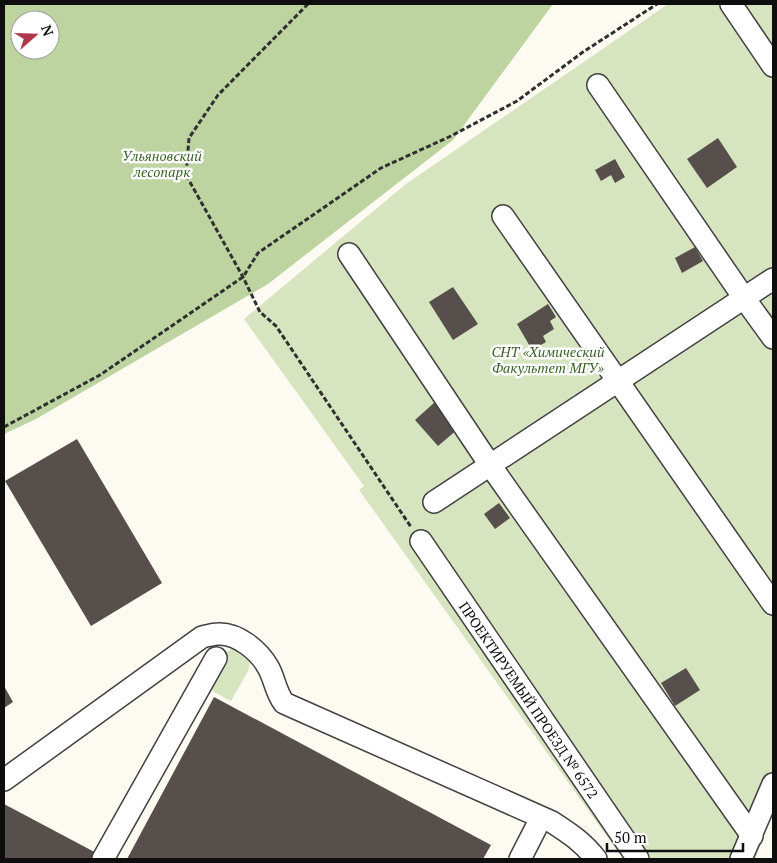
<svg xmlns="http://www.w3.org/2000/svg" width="777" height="863" viewBox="0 0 777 863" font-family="'PT Serif',serif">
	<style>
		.green { fill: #d6e4bf }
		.forest { fill: #bdd3a0; fill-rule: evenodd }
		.building { fill: #564f4c }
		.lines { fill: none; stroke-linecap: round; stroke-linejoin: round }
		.minor-casing { stroke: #414141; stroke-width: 24 }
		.path { stroke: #303030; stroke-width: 3; stroke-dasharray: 5 2.5; stroke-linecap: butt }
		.minor { stroke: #fff; stroke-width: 21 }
		.labels { text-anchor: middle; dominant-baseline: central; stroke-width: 5; stroke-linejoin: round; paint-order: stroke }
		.park-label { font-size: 14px; font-style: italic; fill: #385f26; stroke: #fff }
		.street-label { font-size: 14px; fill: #0e0e0e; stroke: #fff }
	</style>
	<rect width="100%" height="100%" fill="#fdfaf2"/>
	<g class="green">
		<polygon points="668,4 773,4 773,814 755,859 623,859 359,490 364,486 244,319 406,184"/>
		<polygon points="236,648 248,655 250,663 248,671 231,701 205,687 222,656 229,650"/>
	</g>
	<path class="forest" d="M4,4H553L453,140L268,284L36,419L4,434ZM20,20H50V50H20Z"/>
	<g class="building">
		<polygon points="718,138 737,167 707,188 687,159"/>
		<polygon points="615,159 625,177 615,183 611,175 601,181 595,170"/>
		<polygon points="695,247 703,261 682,273 675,258"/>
		<polygon points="453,287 478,324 453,340 429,302"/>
		<polygon points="548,304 556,317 550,321 554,329 543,336 546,342 532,350 517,324"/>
		<polygon points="435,402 458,429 438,446 415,420"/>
		<polygon points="77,439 162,583 91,626 5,481"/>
		<polygon points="499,503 510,518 495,529 484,514"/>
		<polygon points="686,668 700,690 675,706 661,683"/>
		<polygon points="4,686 13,702 4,708"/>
		<polygon points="214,697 491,845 483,859 127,859"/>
		<polygon points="4,804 102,856 100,859 4,859"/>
	</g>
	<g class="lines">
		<g class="minor-casing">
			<g id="minor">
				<polyline points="731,4 773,66"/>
				<polyline points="598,85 744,298 773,338"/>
				<polyline points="503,216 773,604"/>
				<polyline points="349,254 490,465 752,836"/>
				<polyline points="434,502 773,279"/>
				<path id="s1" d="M421,541L638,859"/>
				<path d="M4,780L202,637C207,636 213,634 218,634C238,633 259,651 268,667C275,679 275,691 284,703L552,822C569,833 583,842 596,859"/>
				<polyline points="103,859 216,658"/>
				<polyline points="520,859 541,818"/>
				<polyline points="741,859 773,784"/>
			</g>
		</g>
		<g class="path">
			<polyline points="308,4 218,95 189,138 186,175 243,277 260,312 276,326 411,527"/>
			<polyline points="4,427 100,375 243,277 258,253 381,168 451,136 517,101 583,52 657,4"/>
		</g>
		<use href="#minor" class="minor"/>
	</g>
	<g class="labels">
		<g class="park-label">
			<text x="162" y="155">Ульяновский<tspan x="162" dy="16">лесопарк</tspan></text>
			<text x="548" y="351">СНТ «Химический<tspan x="548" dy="16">Факультет МГУ»</tspan></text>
		</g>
		<g class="street-label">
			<text stroke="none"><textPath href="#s1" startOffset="192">ПРОЕКТИРУЕМЫЙ ПРОЕЗД № 6572</textPath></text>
		</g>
	</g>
	<rect width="777" height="863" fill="none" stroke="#0e0e0e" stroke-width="10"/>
	<g transform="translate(35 35) rotate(70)"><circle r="24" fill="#ffffff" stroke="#9f9f9f"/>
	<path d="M0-4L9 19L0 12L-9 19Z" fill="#ae374a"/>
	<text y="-8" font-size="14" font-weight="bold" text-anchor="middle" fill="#0e0e0e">N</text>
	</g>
	<path d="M607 843v8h136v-8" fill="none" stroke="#0e0e0e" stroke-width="2.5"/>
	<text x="614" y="843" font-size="15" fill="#0e0e0e" stroke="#ffffff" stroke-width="4" paint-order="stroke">50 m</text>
</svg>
